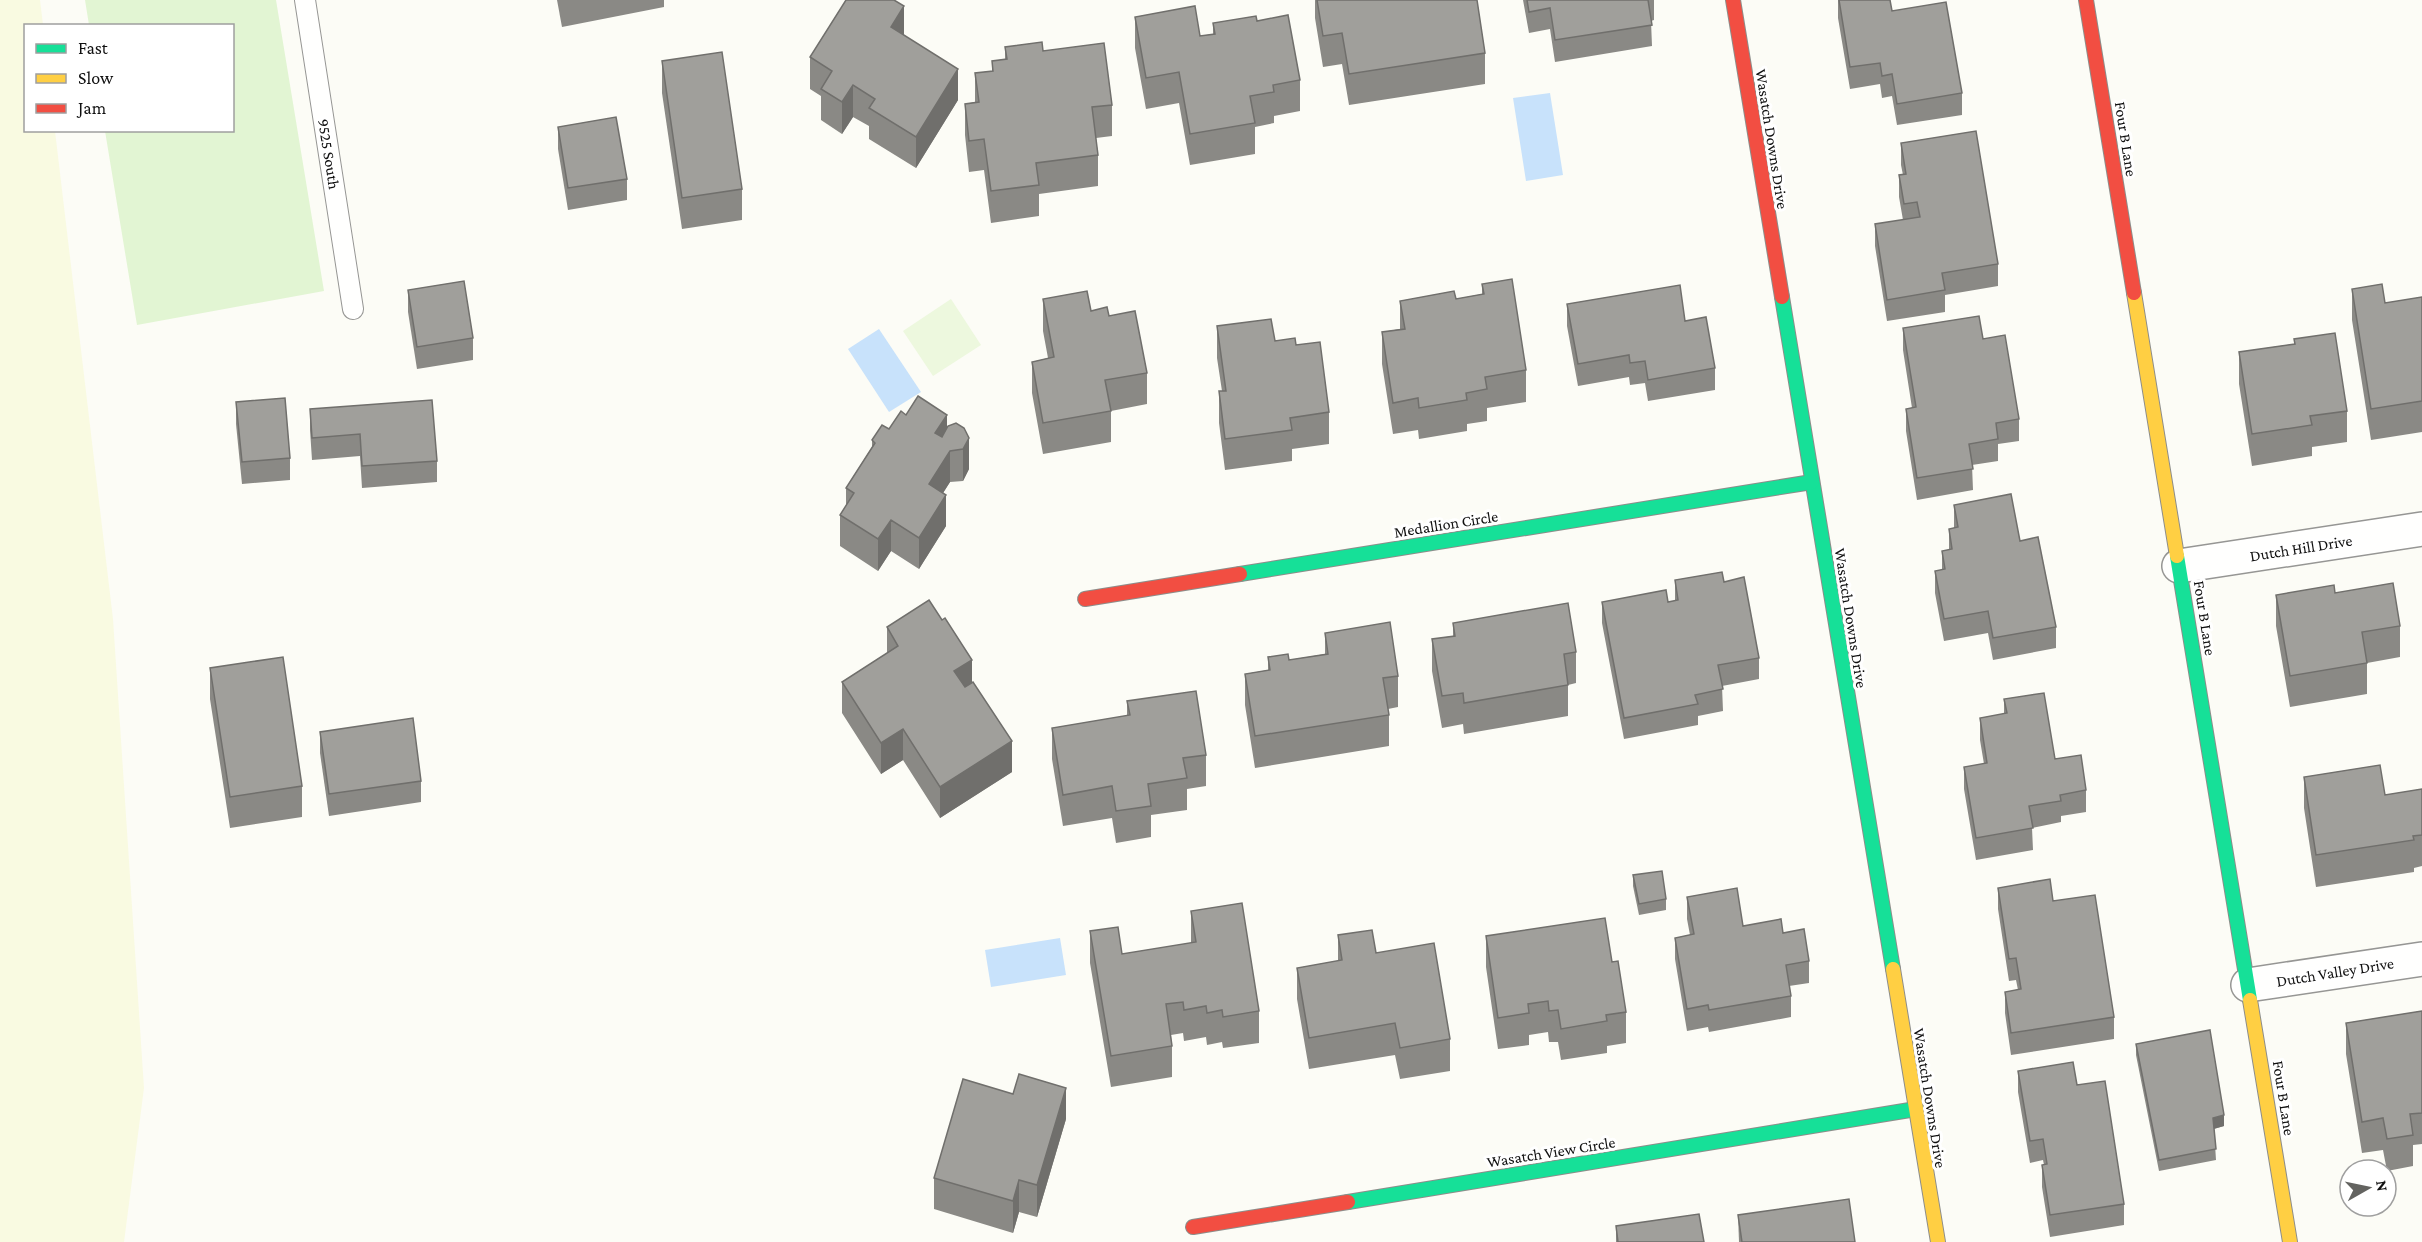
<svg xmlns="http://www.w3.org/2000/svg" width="2422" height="1242" viewBox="0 0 2422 1242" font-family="'Crimson Pro',serif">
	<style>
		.farmland { fill: #f9fae1 }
		.green { fill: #e2f5d3 }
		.pitch { fill: #edf8de }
		.water { fill: #c8e2fb }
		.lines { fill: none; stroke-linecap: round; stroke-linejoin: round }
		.lane-casing { stroke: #969694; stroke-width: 22 }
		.street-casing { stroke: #969694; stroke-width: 36 }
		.fast-casing { stroke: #8d8d8a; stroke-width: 16 }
		.slow-casing { stroke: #8d8d8a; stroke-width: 16 }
		.jam-casing { stroke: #8d8d8a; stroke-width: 16 }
		.lane { stroke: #fffffe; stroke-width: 20 }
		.street { stroke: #fffffe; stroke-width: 33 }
		.fast { stroke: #16e098; stroke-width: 14 }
		.slow { stroke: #ffcf43; stroke-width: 14 }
		.jam { stroke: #f24e42; stroke-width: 14 }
		.wall { fill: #8a8985 }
		.shaded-wall { fill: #706f6c }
		.building { fill: #a09f9b; stroke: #706f6c; stroke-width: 1.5 }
		.labels { text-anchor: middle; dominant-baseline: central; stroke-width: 6; stroke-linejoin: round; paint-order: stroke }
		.street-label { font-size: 16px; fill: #101010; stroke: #fff }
	</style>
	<rect width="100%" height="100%" fill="#fcfcf6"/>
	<polygon class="farmland" points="0,0 40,0 43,25 26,26 26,130 55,131 113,619 144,1088 124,1242 0,1242"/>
	<polygon class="green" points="85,0 276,0 324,291 137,325 105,131 232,130 232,26 89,25"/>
	<polygon class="pitch" points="951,299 981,345 933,376 903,331"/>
	<g class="water">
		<polygon points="1550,93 1563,175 1526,181 1513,98"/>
		<polygon points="879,329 921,392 889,412 848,349"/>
		<polygon points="1060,938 1066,975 991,987 985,950"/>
	</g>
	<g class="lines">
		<g class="lane-casing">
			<polyline id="lane" points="305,0 353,309"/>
		</g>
		<g class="street-casing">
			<g id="street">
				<polyline points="2179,566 2422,529"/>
				<polyline points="2248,985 2422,959"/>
			</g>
		</g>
		<g class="fast-casing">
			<g id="fast">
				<polyline points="1782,297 1893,969"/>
				<polyline points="2177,556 2250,1000"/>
				<polyline points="1240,574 1812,482"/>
				<polyline points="1348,1202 1916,1109"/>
			</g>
		</g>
		<g class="slow-casing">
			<g id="slow">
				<polyline points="2134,293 2177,556"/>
				<polyline points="1893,969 1938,1242"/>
				<polyline points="2250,1000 2290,1242"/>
			</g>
		</g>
		<g class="jam-casing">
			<g id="jam">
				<polyline points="1733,0 1782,297"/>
				<polyline points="2086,0 2134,293"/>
				<polyline points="1085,599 1240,574"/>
				<polyline points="1193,1227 1348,1202"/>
			</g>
		</g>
		<use href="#lane" class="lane"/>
		<use href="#street" class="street"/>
		<use href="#fast" class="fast"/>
		<use href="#slow" class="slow"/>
		<use href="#jam" class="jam"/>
	</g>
	<g class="wall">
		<polygon points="557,0 664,0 664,7 562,27"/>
		<polygon points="1315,0 1477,0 1485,53 1485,84 1349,105 1342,64 1323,67 1315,18"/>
		<polygon points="1523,0 1654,0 1654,20 1651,21 1652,46 1555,62 1550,29 1529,33"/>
		<polygon points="1838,0 1890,0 1892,11 1962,93 1962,115 1897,125 1892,96 1882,98 1880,84 1850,89 1838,18"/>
		<polygon points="1135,17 1200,36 1213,34 1213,23 1257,21 1300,80 1300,111 1274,116 1274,123 1255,127 1255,154 1190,165 1179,103 1146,109 1135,48"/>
		<polygon points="904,35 958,100 916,168 869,139 869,126 853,117 842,134 821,120 821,96 810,89 810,57"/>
		<polygon points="1005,47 1043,51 1112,105 1112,136 1096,138 1098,155 1098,186 1039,194 1039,216 991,223 984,170 969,172 965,135 965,104 975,102 975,73 992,71 992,61 1005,59"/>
		<polygon points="662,61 742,189 742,220 682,229 662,93"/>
		<polygon points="558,127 627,179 627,200 568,210 558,149"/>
		<polygon points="1901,143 1998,264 1998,286 1945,295 1945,312 1887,321 1875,246 1875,224 1903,220 1899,197 1899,175 1903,175 1901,165"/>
		<polygon points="1482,284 1526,370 1526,402 1487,408 1487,421 1467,424 1467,431 1419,439 1418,430 1393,434 1382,364 1382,332 1400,329 1400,301 1456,299 1482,294"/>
		<polygon points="2352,289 2385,303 2422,297 2422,432 2371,440 2352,320"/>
		<polygon points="408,290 473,338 473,360 417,369 408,312"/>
		<polygon points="1043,299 1109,316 1147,373 1147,404 1111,411 1111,442 1043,454 1032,393 1032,362 1048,358 1043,331"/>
		<polygon points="1567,304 1685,321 1715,368 1715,390 1648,401 1645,383 1630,385 1629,377 1578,386 1567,326"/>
		<polygon points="1217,326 1275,341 1296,345 1329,412 1329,444 1292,449 1292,461 1225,470 1219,423 1219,391 1222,391 1217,358"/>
		<polygon points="1903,328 1983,339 2019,419 2019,441 1998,444 1998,461 1972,465 1973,490 1917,500 1906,431 1906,409 1912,408 1903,350"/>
		<polygon points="2294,339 2347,411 2347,442 2312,447 2312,456 2252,466 2239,384 2239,352 2294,344"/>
		<polygon points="236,402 290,458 290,480 242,484 236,424"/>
		<polygon points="310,409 437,461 437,482 362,488 360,456 312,460 310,430"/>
		<polygon points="906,415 947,428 956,423 969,469 963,481 950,482 943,493 946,526 919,569 891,551 878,571 840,546 840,515 846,506 846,488 872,447 872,440 889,429"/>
		<polygon points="1954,505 2020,541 2056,627 2056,648 1993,660 1988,633 1944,641 1935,593 1935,571 1942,570 1942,551 1949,550 1949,529 1954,528"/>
		<polygon points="1675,580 1724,582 1759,658 1759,679 1722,686 1723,711 1698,716 1698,725 1624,739 1602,623 1602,602 1668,602 1675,601"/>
		<polygon points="2335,593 2400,626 2400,657 2367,663 2367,694 2290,707 2276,626 2276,595"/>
		<polygon points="1453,623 1576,652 1576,683 1568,685 1568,716 1464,734 1463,724 1442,728 1432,671 1432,639 1453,636"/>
		<polygon points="887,627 972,682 1012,772 940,818 903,760 881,774 842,713 842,682 887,653"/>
		<polygon points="1325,633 1398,676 1398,707 1388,709 1389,715 1389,746 1255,768 1245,705 1245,674 1268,670 1268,657 1289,660 1325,654"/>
		<polygon points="210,668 302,786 302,817 230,828 210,699"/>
		<polygon points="2004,699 2055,759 2086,790 2086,812 2061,816 2061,822 2032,828 2033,850 1976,860 1964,789 1964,767 1984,764 1980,740 1980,718 2004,714"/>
		<polygon points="1127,701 1206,755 1206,786 1187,789 1187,810 1151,815 1151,837 1116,843 1112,818 1063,826 1052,759 1052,728 1127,716"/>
		<polygon points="320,732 421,781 421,802 329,816 320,753"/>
		<polygon points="2304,777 2385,795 2422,789 2422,866 2414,868 2414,872 2316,887 2304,808"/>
		<polygon points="1633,875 1666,899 1666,910 1639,915 1633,886"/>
		<polygon points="1998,888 2053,901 2114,1017 2114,1039 2011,1055 2005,1013 2005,992 2018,990 2016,980 2009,981 1998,909"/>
		<polygon points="1687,897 1743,926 1783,933 1809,961 1809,983 1789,986 1791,996 1791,1017 1709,1032 1708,1027 1687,1031 1675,959 1675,938 1690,935 1687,919"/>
		<polygon points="1191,911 1259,1011 1259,1043 1223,1048 1222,1042 1207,1045 1206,1037 1184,1041 1183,1033 1171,1035 1172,1046 1172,1077 1111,1087 1090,963 1090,931 1122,954 1191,943"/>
		<polygon points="1338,935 1376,953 1450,1039 1450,1071 1400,1079 1395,1055 1309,1069 1297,999 1297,968 1338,961"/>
		<polygon points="1486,936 1612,962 1626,1012 1626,1043 1607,1046 1607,1053 1561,1060 1558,1042 1549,1042 1548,1032 1529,1035 1529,1045 1498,1049 1486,967"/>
		<polygon points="2422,1011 2422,1144 2413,1145 2413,1166 2387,1171 2383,1150 2362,1153 2346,1054 2346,1023"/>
		<polygon points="2136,1044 2224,1126 2214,1129 2216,1160 2159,1171 2136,1055"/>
		<polygon points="2018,1071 2077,1085 2124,1204 2124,1225 2050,1237 2042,1187 2042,1165 2044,1165 2043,1160 2030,1163 2018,1092"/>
		<polygon points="1066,1119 1037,1217 1019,1212 1013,1233 934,1209 934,1178"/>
		<polygon points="1738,1215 1855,1242 1739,1242"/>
		<polygon points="1616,1226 1704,1242 1616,1242"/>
	</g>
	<g class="shaded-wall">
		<polygon points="904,6 904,37 891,27"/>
		<polygon points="958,69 958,100 916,168 916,137"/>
		<polygon points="853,85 853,117 842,134 842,102"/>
		<polygon points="947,415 947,446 935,433"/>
		<polygon points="969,438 969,469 963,481 963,449"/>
		<polygon points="950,451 950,482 929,515 929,484"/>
		<polygon points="946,495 946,526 919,569 919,538"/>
		<polygon points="891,520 891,551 878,571 878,539"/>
		<polygon points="972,660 972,691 954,702 954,671"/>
		<polygon points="903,729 903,760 881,774 881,743"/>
		<polygon points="1012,741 1012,772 940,818 940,787"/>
		<polygon points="1066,1088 1066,1119 1037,1217 1037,1185"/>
		<polygon points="2224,1115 2224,1126 2213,1129 2213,1118"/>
		<polygon points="1019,1180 1019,1212 1013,1233 1013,1201"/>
	</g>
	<g class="building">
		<polygon points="846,0 894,0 904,6 891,27 958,69 916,137 869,108 875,99 853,85 842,102 821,89 832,71 810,57"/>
		<polygon points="1317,0 1477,0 1485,53 1349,74 1342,33 1323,36"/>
		<polygon points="1527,0 1648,0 1652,25 1555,40 1550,8 1529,12"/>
		<polygon points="1839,0 1890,0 1892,11 1946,2 1962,93 1897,104 1892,74 1882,76 1880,63 1850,67"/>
		<polygon points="1195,6 1200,36 1215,34 1213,23 1256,16 1257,21 1288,15 1300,80 1273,85 1274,92 1250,96 1255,123 1190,134 1179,72 1146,78 1135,17"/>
		<polygon points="1042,42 1043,51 1104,43 1112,105 1092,107 1098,155 1036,163 1039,185 991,191 984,139 969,141 965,104 979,102 975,73 993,71 992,61 1007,59 1005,47"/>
		<polygon points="722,52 742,189 682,198 662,61"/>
		<polygon points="616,117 627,179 568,188 558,127"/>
		<polygon points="1976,131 1998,264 1942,273 1945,290 1887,300 1875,224 1920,217 1917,202 1904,204 1899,175 1906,174 1901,143"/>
		<polygon points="1512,279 1526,370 1485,377 1487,389 1466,393 1467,400 1419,408 1418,398 1393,403 1382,332 1405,329 1400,301 1454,291 1456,299 1484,294 1482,284"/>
		<polygon points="464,281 473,338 417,347 408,290"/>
		<polygon points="2382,284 2385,303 2422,297 2422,401 2371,409 2352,289"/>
		<polygon points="1680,285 1685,321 1706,317 1715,368 1648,380 1645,361 1630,363 1629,355 1578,364 1567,304"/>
		<polygon points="1087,291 1091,311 1107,307 1109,316 1135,311 1147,373 1105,380 1111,411 1043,423 1032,362 1054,357 1043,299"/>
		<polygon points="1979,316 1983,339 2005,335 2019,419 1996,423 1998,439 1969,444 1973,469 1917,478 1906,409 1916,407 1903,328"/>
		<polygon points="1271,319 1275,341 1295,338 1296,345 1320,342 1329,412 1290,418 1292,430 1225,439 1219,391 1226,391 1217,326"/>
		<polygon points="2335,333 2347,411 2310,416 2312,425 2252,434 2239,352 2295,344 2294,339"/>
		<polygon points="918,396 947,415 935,433 942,437 948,426 956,423 964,428 969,438 963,449 950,451 929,484 946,495 919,538 891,520 878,539 840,515 854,493 846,488 875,443 872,440 882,425 889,429 901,411 906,415"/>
		<polygon points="285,398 290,458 242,462 236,402"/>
		<polygon points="432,400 437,461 362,466 360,434 312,438 310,409"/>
		<polygon points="2011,494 2020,541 2038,537 2056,627 1993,638 1988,611 1944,619 1935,571 1945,569 1942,551 1952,549 1949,529 1958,527 1954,505"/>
		<polygon points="1722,572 1724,582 1744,577 1759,658 1718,665 1723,689 1695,695 1698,704 1624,718 1602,602 1666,590 1668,602 1678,600 1675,580"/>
		<polygon points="2393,583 2400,626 2362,632 2367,663 2290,676 2276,595 2334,585 2335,593"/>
		<polygon points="929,600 942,620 945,618 972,660 954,671 965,687 973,682 1012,741 940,787 903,729 881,743 842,682 898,646 887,627"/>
		<polygon points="1568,603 1576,652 1564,654 1568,685 1464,703 1463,693 1442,696 1432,639 1455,636 1453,623"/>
		<polygon points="1390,622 1398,676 1383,678 1389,715 1255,736 1245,674 1270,670 1268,657 1288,654 1289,660 1328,654 1325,633"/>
		<polygon points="283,657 302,786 230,797 210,668"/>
		<polygon points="1196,691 1206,755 1183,758 1187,778 1148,784 1151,806 1116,811 1112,786 1063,795 1052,728 1130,715 1127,701"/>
		<polygon points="2044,693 2055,759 2081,755 2086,790 2060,795 2061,801 2029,806 2033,828 1976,838 1964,767 1987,763 1980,718 2007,713 2004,699"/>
		<polygon points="413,718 421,781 329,794 320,732"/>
		<polygon points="2380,765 2385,795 2422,789 2422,835 2413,836 2414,840 2316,855 2304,777"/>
		<polygon points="1662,871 1666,899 1639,904 1633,875"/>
		<polygon points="2050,879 2053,901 2095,895 2114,1017 2011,1033 2005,992 2021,989 2016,958 2009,959 1998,888"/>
		<polygon points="1737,888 1743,926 1781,919 1783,933 1804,929 1809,961 1786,965 1791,996 1709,1010 1708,1005 1687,1009 1675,938 1694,934 1687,897"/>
		<polygon points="1242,903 1259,1011 1223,1017 1222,1010 1207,1013 1206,1006 1184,1010 1183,1002 1166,1004 1172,1046 1111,1056 1090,931 1118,927 1122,954 1196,942 1191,911"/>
		<polygon points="1605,918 1612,962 1618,961 1626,1012 1606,1015 1607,1021 1561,1029 1558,1010 1549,1011 1548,1001 1528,1004 1529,1013 1498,1018 1486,936"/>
		<polygon points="1372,930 1376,953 1434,943 1450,1039 1400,1048 1395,1023 1309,1038 1297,968 1342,960 1338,935"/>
		<polygon points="2422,1011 2422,1113 2410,1114 2413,1135 2387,1139 2383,1118 2362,1122 2346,1023"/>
		<polygon points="2210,1030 2224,1115 2213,1118 2216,1149 2159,1160 2136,1044"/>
		<polygon points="2073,1062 2077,1085 2105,1081 2124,1204 2050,1215 2042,1165 2047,1164 2043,1139 2030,1141 2018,1071"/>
		<polygon points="1019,1074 1066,1088 1037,1185 1019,1180 1013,1201 934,1178 963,1079 1013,1094"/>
		<polygon points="1849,1199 1855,1242 1742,1242 1738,1215"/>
		<polygon points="1699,1214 1704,1242 1618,1242 1616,1226"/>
	</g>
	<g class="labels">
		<g class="street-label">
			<text transform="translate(1772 139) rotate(81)">Wasatch Downs Drive</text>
			<text transform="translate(2126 139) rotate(81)">Four B Lane</text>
			<text transform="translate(329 154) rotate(81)">9525 South</text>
			<text transform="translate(1446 524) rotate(-9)">Medallion Circle</text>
			<text transform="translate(2301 548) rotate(-9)">Dutch Hill Drive</text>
			<text transform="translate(1851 618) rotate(81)">Wasatch Downs Drive</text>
			<text transform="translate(2205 618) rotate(81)">Four B Lane</text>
			<text transform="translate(2335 972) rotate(-9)">Dutch Valley Drive</text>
			<text transform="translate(1930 1098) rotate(81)">Wasatch Downs Drive</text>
			<text transform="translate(2284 1098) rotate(81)">Four B Lane</text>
			<text transform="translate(1551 1152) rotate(-9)">Wasatch View Circle</text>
		</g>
	</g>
	<rect x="24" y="24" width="210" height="108" fill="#ffffff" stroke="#9f9f9f" stroke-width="1.5"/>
	<rect x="36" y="44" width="30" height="9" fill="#16e098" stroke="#9f9f9f" stroke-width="1.5"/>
	<text x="78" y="54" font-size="18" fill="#101010">Fast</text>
	<rect x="36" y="74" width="30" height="9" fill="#ffcf43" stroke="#9f9f9f" stroke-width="1.5"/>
	<text x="78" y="84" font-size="18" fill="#101010">Slow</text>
	<rect x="36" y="104" width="30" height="9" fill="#f24e42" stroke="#9f9f9f" stroke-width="1.5"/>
	<text x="78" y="114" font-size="18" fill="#101010">Jam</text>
	<g transform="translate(2368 1188) rotate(81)"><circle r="28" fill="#ffffff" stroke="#9f9f9f" stroke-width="1.5"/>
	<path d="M0-4.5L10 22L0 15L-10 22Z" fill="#636360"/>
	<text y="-9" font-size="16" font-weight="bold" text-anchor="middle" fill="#101010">N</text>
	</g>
</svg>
